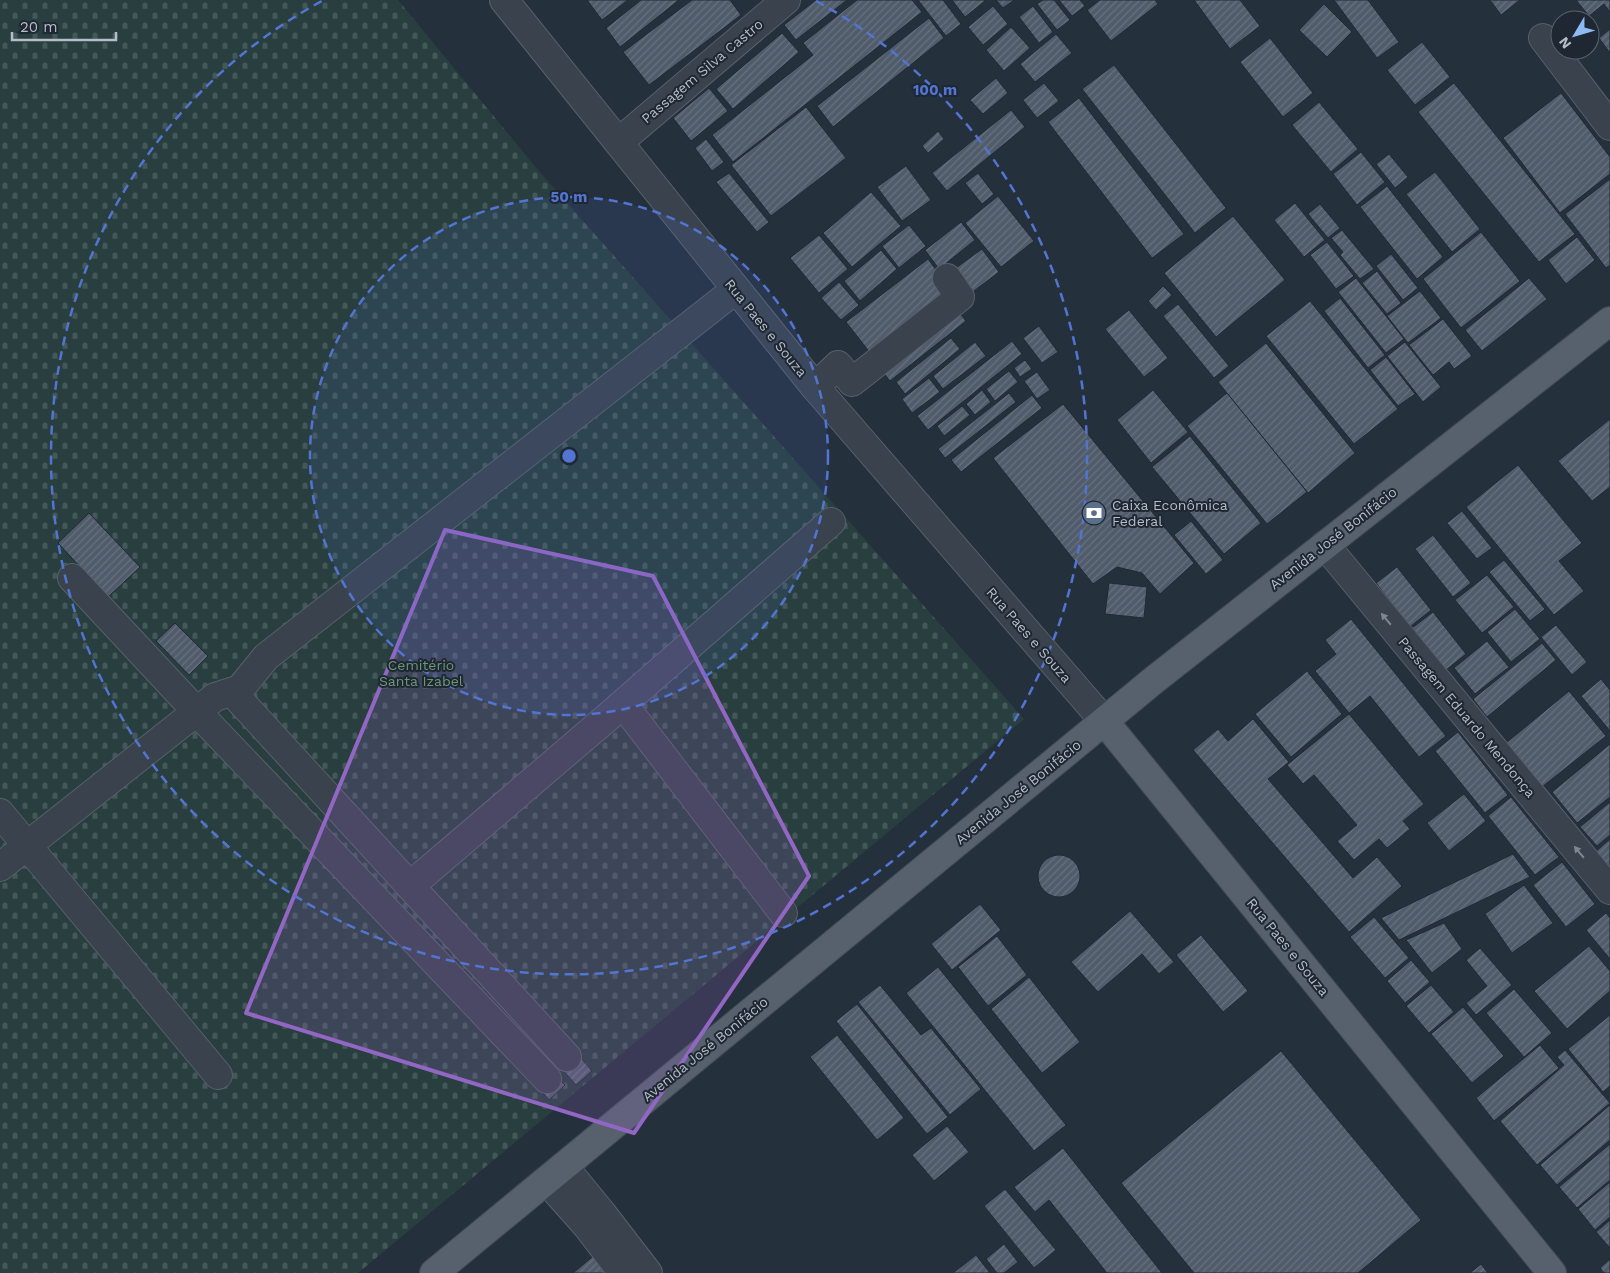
<svg xmlns="http://www.w3.org/2000/svg" width="1610" height="1273" viewBox="0 0 1610 1273" font-family="'Work Sans',sans-serif">
	<style>
		.cemetery { fill: url(#cemetery-stones) }
		.building { fill: url(#building-hatch); stroke: #202934 }
		.lines { fill: none; stroke-linecap: round; stroke-linejoin: round }
		.minor-casing { stroke: #57606b; stroke-width: 30 }
		.major-casing { stroke: #424b56; stroke-width: 30 }
		.minor { stroke: #39424d; stroke-width: 28 }
		.major { stroke: #57616d; stroke-width: 28 }
		.oneway { fill: #7d8691 }
		.marked { fill: #9266c3; fill-opacity: 0.2; stroke: #9266c3; stroke-width: 4; stroke-linejoin: round }
		.ring { fill: none; stroke: #5275d2; stroke-width: 2.5; stroke-dasharray: 9 6 }
		.labels { text-anchor: middle; dominant-baseline: central; stroke-width: 4; stroke-linejoin: round; paint-order: stroke }
		.street-label { font-size: 14px; fill: #b5bdc8; stroke: #1e2732 }
		.poi-label { font-size: 14px; fill: #b5bdc8; stroke: #1e2732; text-anchor: start }
		.park-label { font-size: 14px; fill: #6d9875; stroke: #1e2732 }
		.centre { fill: #5275d2; stroke: #1e2732; stroke-width: 2.5 }
		.ring-label { font-size: 15px; text-anchor: middle; font-weight: bold; fill: #5275d2; stroke: #1e2732; stroke-width: 4; stroke-linejoin: round; paint-order: stroke }
	</style>
	<defs>
		<pattern id="cemetery-stones" width="16" height="16" patternUnits="userSpaceOnUse" patternTransform="scale(1.25)"><rect width="16" height="16" fill="#283e3f"/><path d="M2 7V4a2 2 0 0 1 4 0v3zM10 15v-3a2 2 0 0 1 4 0v3z" fill="#455859"/></pattern>
		<pattern id="building-hatch" width="6" height="6" patternUnits="userSpaceOnUse" patternTransform="scale(1.25)"><rect width="6" height="6" fill="#505b6b"/><path d="M-1 1l2-2M0 6l6-6M5 7l2-2" fill="none" stroke="#67717f"/></pattern>
	</defs>
	<rect width="100%" height="100%" fill="#25303d"/>
	<polygon class="cemetery" points="0,0 398,0 538,170 1024,719 358,1273 0,1273"/>
	<g class="building">
		<polygon points="587,0 628,0 602,20"/>
		<polygon points="641,0 679,0 620,47 606,28"/>
		<polygon points="692,0 730,0 741,15 649,85 623,52"/>
		<polygon points="816,0 847,0 796,40 784,25"/>
		<polygon points="857,0 912,0 922,12 733,162 712,135 813,55 803,43"/>
		<polygon points="918,0 943,0 961,24 946,36"/>
		<polygon points="952,0 984,0 985,1 965,17"/>
		<polygon points="996,0 1014,0 1003,8"/>
		<polygon points="1043,0 1054,0 1070,20 1057,30 1037,4"/>
		<polygon points="1059,0 1080,0 1085,6 1072,16"/>
		<polygon points="1100,0 1155,0 1158,4 1111,41 1087,10"/>
		<polygon points="1194,0 1240,0 1260,26 1230,49"/>
		<polygon points="1334,0 1368,0 1399,42 1377,58"/>
		<polygon points="1490,0 1520,0 1501,15"/>
		<polygon points="1576,0 1610,0 1610,12 1604,4 1589,16"/>
		<polygon points="1324,4 1352,32 1327,57 1299,30"/>
		<polygon points="993,6 1008,24 983,45 968,27"/>
		<polygon points="1033,6 1053,32 1039,43 1019,17"/>
		<polygon points="929,18 944,38 833,127 817,106"/>
		<polygon points="1011,27 1030,48 1004,71 986,50"/>
		<polygon points="1610,29 1610,53 1599,38"/>
		<polygon points="782,33 799,52 733,109 716,89"/>
		<polygon points="1056,34 1072,53 1035,82 1020,64"/>
		<polygon points="1270,38 1313,93 1283,117 1240,62"/>
		<polygon points="1422,42 1450,77 1415,105 1387,70"/>
		<polygon points="1114,65 1226,208 1195,233 1082,89"/>
		<polygon points="996,78 1008,93 983,114 970,100"/>
		<polygon points="1044,83 1059,101 1037,118 1023,100"/>
		<polygon points="1454,83 1575,234 1539,262 1418,112"/>
		<polygon points="709,88 728,111 691,141 673,118"/>
		<polygon points="1561,93 1610,157 1610,174 1560,213 1503,138"/>
		<polygon points="1079,98 1184,234 1152,258 1048,122"/>
		<polygon points="1319,102 1358,149 1331,172 1292,125"/>
		<polygon points="806,107 846,158 771,216 731,165"/>
		<polygon points="1011,110 1025,127 947,191 932,173"/>
		<polygon points="938,131 944,139 928,153 922,146"/>
		<polygon points="706,139 724,162 712,171 695,148"/>
		<polygon points="1361,152 1385,182 1357,205 1333,174"/>
		<polygon points="1389,154 1408,177 1395,188 1376,164"/>
		<polygon points="906,166 931,200 902,221 877,187"/>
		<polygon points="1435,172 1480,229 1452,252 1406,194"/>
		<polygon points="729,173 769,222 757,232 716,182"/>
		<polygon points="978,173 994,194 982,204 965,183"/>
		<polygon points="1610,179 1610,265 1606,268 1565,214"/>
		<polygon points="1387,186 1443,257 1417,279 1360,207"/>
		<polygon points="871,192 901,226 852,267 823,233"/>
		<polygon points="998,196 1034,241 1001,267 965,223"/>
		<polygon points="1295,203 1325,240 1304,257 1274,220"/>
		<polygon points="1320,204 1340,228 1328,238 1308,214"/>
		<polygon points="1233,216 1285,280 1216,337 1164,273"/>
		<polygon points="961,222 975,240 939,269 925,250"/>
		<polygon points="909,225 926,246 899,268 882,246"/>
		<polygon points="1342,230 1374,269 1360,279 1340,255 1343,252 1331,238"/>
		<polygon points="1481,232 1520,281 1461,328 1423,279"/>
		<polygon points="819,235 848,269 819,293 790,258"/>
		<polygon points="1577,237 1595,260 1566,284 1548,260"/>
		<polygon points="1327,242 1354,276 1336,289 1310,255"/>
		<polygon points="982,249 999,272 966,297 949,273"/>
		<polygon points="881,250 897,269 860,301 844,281"/>
		<polygon points="1391,254 1418,288 1403,300 1376,266"/>
		<polygon points="928,259 956,297 875,359 846,322"/>
		<polygon points="1377,271 1401,303 1387,314 1362,283"/>
		<polygon points="1356,278 1404,339 1386,353 1338,292"/>
		<polygon points="1529,278 1547,299 1482,351 1465,330"/>
		<polygon points="839,282 859,305 841,320 821,298"/>
		<polygon points="1163,286 1172,295 1156,310 1148,301"/>
		<polygon points="1420,291 1441,318 1408,343 1387,316"/>
		<polygon points="1340,298 1385,355 1368,368 1324,311"/>
		<polygon points="1310,301 1398,409 1354,444 1266,336"/>
		<polygon points="1178,304 1229,366 1214,378 1163,316"/>
		<polygon points="953,305 966,321 890,381 877,365"/>
		<polygon points="1129,310 1168,358 1144,377 1105,329"/>
		<polygon points="1443,319 1472,356 1454,369 1449,362 1433,375 1409,345"/>
		<polygon points="1039,326 1058,352 1042,363 1023,338"/>
		<polygon points="951,338 960,349 905,394 896,382"/>
		<polygon points="1012,341 1022,354 928,430 917,416"/>
		<polygon points="975,342 986,356 943,389 933,376"/>
		<polygon points="1405,342 1441,387 1423,402 1387,356"/>
		<polygon points="1266,343 1355,453 1308,493 1218,382"/>
		<polygon points="1386,357 1415,394 1398,406 1370,370"/>
		<polygon points="1025,360 1032,369 1020,377 1014,368"/>
		<polygon points="1009,371 1018,382 995,401 986,389"/>
		<polygon points="1037,372 1050,390 1037,399 1024,381"/>
		<polygon points="929,378 940,392 912,413 902,399"/>
		<polygon points="982,390 991,402 975,415 966,404"/>
		<polygon points="1153,390 1188,432 1151,463 1117,420"/>
		<polygon points="1009,393 1016,402 945,458 938,449"/>
		<polygon points="1227,393 1307,492 1267,524 1187,426"/>
		<polygon points="1032,395 1042,408 961,472 951,460"/>
		<polygon points="1063,404 1194,563 1160,594 1142,573 1117,567 1093,584 993,458"/>
		<polygon points="962,406 970,415 944,436 937,426"/>
		<polygon points="1610,419 1610,487 1592,501 1558,461"/>
		<polygon points="1190,436 1261,523 1224,554 1152,467"/>
		<polygon points="1518,465 1582,543 1559,561 1584,591 1554,615 1466,507"/>
		<polygon points="1462,511 1492,548 1477,559 1447,523"/>
		<polygon points="89,513 140,567 108,597 58,543"/>
		<polygon points="1191,521 1223,560 1206,574 1174,535"/>
		<polygon points="1433,535 1471,583 1453,597 1415,549"/>
		<polygon points="1504,560 1545,609 1530,621 1489,572"/>
		<polygon points="1397,567 1431,610 1410,627 1376,583"/>
		<polygon points="1487,575 1514,607 1482,633 1455,600"/>
		<polygon points="1109,583 1147,587 1144,618 1105,614"/>
		<polygon points="1515,609 1540,639 1511,662 1487,632"/>
		<polygon points="1433,612 1466,654 1446,670 1412,628"/>
		<polygon points="1351,619 1446,736 1419,757 1370,696 1349,713 1315,671 1336,654 1325,640"/>
		<polygon points="175,623 208,656 189,675 156,641"/>
		<polygon points="1556,625 1587,662 1572,675 1541,637"/>
		<polygon points="1487,641 1509,667 1475,694 1454,668"/>
		<polygon points="1542,643 1556,660 1487,717 1473,699"/>
		<polygon points="1307,671 1342,714 1291,757 1255,714"/>
		<polygon points="1601,679 1610,690 1610,731 1581,696"/>
		<polygon points="1569,691 1606,736 1542,787 1506,743"/>
		<polygon points="1349,714 1424,804 1403,821 1410,829 1387,848 1379,839 1354,860 1337,841 1357,825 1314,775 1303,784 1287,765"/>
		<polygon points="1253,719 1289,762 1268,779 1353,878 1377,857 1402,886 1349,932 1193,750 1218,729 1228,741"/>
		<polygon points="1458,732 1508,795 1485,813 1435,751"/>
		<polygon points="1610,744 1610,797 1577,823 1552,792"/>
		<polygon points="1464,794 1486,821 1449,851 1427,823"/>
		<polygon points="1511,797 1559,857 1535,875 1488,816"/>
		<polygon points="1610,802 1610,835 1597,846 1580,827"/>
		<polygon points="1610,839 1610,872 1594,853"/>
		<polygon points="1513,854 1530,877 1399,940 1381,918"/>
		<circle cx="1059" cy="876" r="21"/>
		<polygon points="1562,862 1595,904 1566,927 1533,885"/>
		<polygon points="1524,885 1553,923 1512,953 1485,914"/>
		<polygon points="980,904 1001,930 952,970 931,944"/>
		<polygon points="1130,911 1174,962 1159,974 1142,954 1098,992 1071,962"/>
		<polygon points="1606,913 1610,918 1610,959 1586,930"/>
		<polygon points="1374,917 1409,958 1385,978 1350,937"/>
		<polygon points="1444,923 1462,949 1432,973 1406,940"/>
		<polygon points="1201,935 1248,991 1223,1012 1176,955"/>
		<polygon points="997,936 1027,975 988,1006 958,967"/>
		<polygon points="1589,946 1610,971 1610,991 1567,1029 1534,991"/>
		<polygon points="1480,948 1512,985 1476,1015 1466,1003 1487,986 1466,960"/>
		<polygon points="1411,960 1430,982 1405,1003 1387,981"/>
		<polygon points="938,967 1066,1125 1034,1151 906,993"/>
		<polygon points="1029,977 1080,1042 1042,1073 991,1009"/>
		<polygon points="880,985 921,1035 931,1028 981,1089 950,1115 858,1002"/>
		<polygon points="1431,985 1454,1012 1429,1033 1406,1006"/>
		<polygon points="1514,989 1552,1033 1524,1057 1486,1013"/>
		<polygon points="857,1004 948,1117 927,1134 836,1021"/>
		<polygon points="1463,1007 1504,1056 1472,1083 1431,1034"/>
		<polygon points="1610,1015 1610,1086 1603,1092 1568,1049"/>
		<polygon points="837,1035 904,1118 877,1140 810,1057"/>
		<polygon points="1540,1045 1559,1068 1494,1121 1476,1098"/>
		<polygon points="574,1050 592,1071 576,1085 558,1065"/>
		<polygon points="1565,1050 1610,1103 1537,1165 1500,1121 1564,1065 1557,1057"/>
		<polygon points="1281,1051 1421,1220 1358,1273 1194,1273 1121,1183"/>
		<polygon points="553,1073 565,1085 549,1100 538,1087"/>
		<polygon points="1610,1105 1610,1140 1557,1185 1540,1165"/>
		<polygon points="947,1126 969,1152 934,1181 912,1155"/>
		<polygon points="1610,1144 1610,1180 1577,1208 1559,1187"/>
		<polygon points="1063,1148 1162,1273 1107,1273 1049,1200 1035,1212 1014,1187"/>
		<polygon points="1610,1182 1610,1217 1595,1230 1578,1209"/>
		<polygon points="1005,1189 1056,1250 1034,1268 984,1206"/>
		<polygon points="1610,1220 1610,1248 1596,1232"/>
		<polygon points="1004,1244 1018,1262 1004,1273 997,1273 986,1259"/>
		<polygon points="597,1253 614,1273 573,1273"/>
		<polygon points="976,1255 990,1273 953,1273"/>
		<polygon points="1610,1259 1610,1273 1604,1273 1600,1268"/>
		<polygon points="1481,1264 1488,1273 1470,1273"/>
	</g>
	<g class="lines">
		<g class="minor-casing">
			<g id="minor">
				<polyline points="504,0 815,387 1105,722"/>
				<polyline points="1543,38 1610,126"/>
				<polyline points="619,142 786,0"/>
				<polyline points="815,387 838,365 852,382 960,297 947,278"/>
				<polyline points="1325,545 1610,890"/>
				<polyline points="72,578 197,712 547,1079"/>
				<polyline points="232,692 567,1057"/>
				<polyline points="619,707 831,522"/>
				<polyline points="0,813 218,1075"/>
				<polyline points="0,867 215,697 240,689 266,657 735,290"/>
				<polyline points="410,886 623,704 783,913"/>
				<polyline points="564,1167 601,1212 648,1273"/>
				<polyline points="547,1181 587,1226 623,1273"/>
			</g>
		</g>
		<g class="major-casing">
			<g id="major">
				<polyline points="1105,722 1552,1273"/>
				<polyline points="434,1273 1154,680 1610,321"/>
			</g>
		</g>
		<use href="#minor" class="minor"/>
		<use href="#major" class="major"/>
	</g>
	<defs><path id="oneway-solid" d="M-6-.8H1V-3.2L6.5 0L1 3.2V.8H-6Z" transform="scale(1.25)"/></defs>
	<g class="oneway">
		<use href="#oneway-solid" transform="translate(1386 619) rotate(-130)"/>
		<use href="#oneway-solid" transform="translate(1579 852) rotate(-130)"/>
	</g>
	<path class="marked" d="M445,530L653,576L809,876L634,1133L246,1013Z"/>
	<circle cx="569" cy="456" r="259" fill="#5275d2" fill-opacity=".12"/>
	<g class="ring">
		<circle cx="569" cy="456" r="259"/>
		<path d="M816 1A518 518 0 1 1 322 1"/>
	</g>
	<defs>
		<g id="bank-disc" transform="scale(1.25)"><circle r="9.5" fill="#5c6f8a" stroke="#1e2732"/><path d="M-6-4H6V4H-6ZM0-2.3a2.3 2.3 0 1 0 0 4.6a2.3 2.3 0 1 0 0-4.6Z" fill="#fff"/></g>
	</defs>
	<g fill-rule="evenodd">
		<use href="#bank-disc" x="1094" y="513"/>
	</g>
	<g class="labels">
		<g class="street-label">
			<text transform="translate(702 71) rotate(-40)">Passagem Silva Castro</text>
			<text transform="translate(766 328) rotate(51)">Rua Paes e Souza</text>
			<text transform="translate(1333 538) rotate(-38)">Avenida José Bonifácio</text>
			<text transform="translate(1029 635) rotate(49)">Rua Paes e Souza</text>
			<text transform="translate(1467 717) rotate(50)">Passagem Eduardo Mendonça</text>
			<text transform="translate(1018 792) rotate(-39)">Avenida José Bonifácio</text>
			<text transform="translate(1288 947) rotate(51)">Rua Paes e Souza</text>
			<text transform="translate(705 1049) rotate(-39)">Avenida José Bonifácio</text>
		</g>
		<g class="poi-label">
			<text x="1112" y="505">Caixa Econômica<tspan x="1112" dy="16">Federal</tspan></text>
		</g>
		<g class="park-label">
			<text x="421" y="665">Cemitério<tspan x="421" dy="16">Santa Izabel</tspan></text>
		</g>
	</g>
	<circle cx="569" cy="456" r="8" class="centre"/>
	<g class="ring-label">
		<text x="935" y="95">100 m</text>
		<text x="569" y="202">50 m</text>
	</g>
	<g transform="translate(1575 35) rotate(232)"><circle r="24" fill="#1e2732" stroke="#5a636e"/>
	<path d="M0-4L9 19L0 12L-9 19Z" fill="#8ebaf4"/>
	<text y="-8" font-size="14" font-weight="bold" text-anchor="middle" fill="#b5bdc8">N</text>
	</g>
	<path d="M12 32v8h104v-8" fill="none" stroke="#b5bdc8" stroke-width="2.5"/>
	<text x="20" y="32" font-size="15" fill="#b5bdc8" stroke="#1e2732" stroke-width="4" paint-order="stroke">20 m</text>
</svg>
